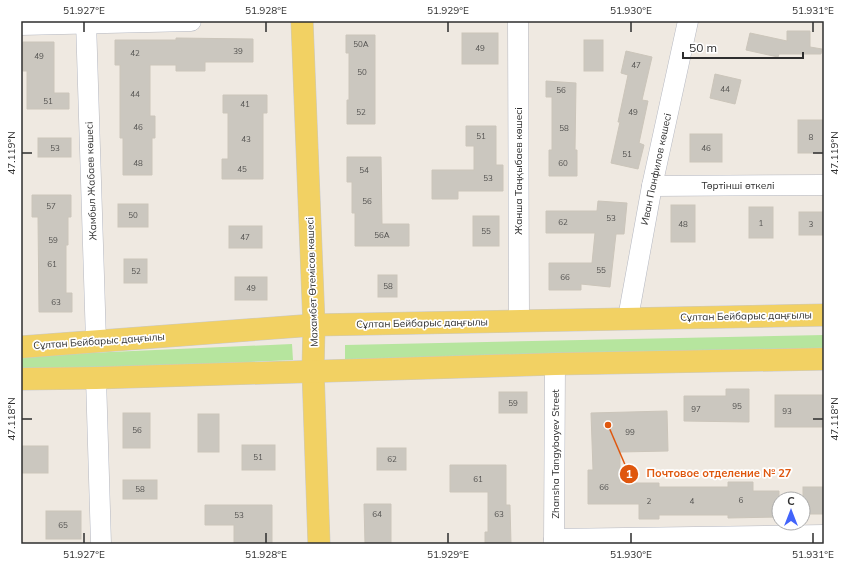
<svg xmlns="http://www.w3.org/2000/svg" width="845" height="565" viewBox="0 0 845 565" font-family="Mulish,sans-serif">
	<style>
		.green { fill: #b6e59e }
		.building { fill: #cbc7bf; stroke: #cbc5ba }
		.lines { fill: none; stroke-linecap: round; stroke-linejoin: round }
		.minor-casing { stroke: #b4b7c1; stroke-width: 21 }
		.major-casing { stroke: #c9c9c9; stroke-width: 23 }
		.minor { stroke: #fff; stroke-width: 20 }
		.major { stroke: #f2d163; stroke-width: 22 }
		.ticks { fill: none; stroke: #2e2e2e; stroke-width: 1.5 }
		.labels { text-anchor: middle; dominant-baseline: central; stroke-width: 3.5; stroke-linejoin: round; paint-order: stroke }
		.number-label { font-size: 8px; fill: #555452 }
		.street-label { font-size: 10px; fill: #2e2e2e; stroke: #fff }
		.leader { fill: none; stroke: #df570e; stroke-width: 1.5 }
		.callout-dot { fill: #df570e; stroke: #fff; stroke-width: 1.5 }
		.mark-label { font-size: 12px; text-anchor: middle; font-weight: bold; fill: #fff }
		.callout-label { font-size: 11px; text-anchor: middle; font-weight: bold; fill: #df570e; stroke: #fff; stroke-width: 3.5; stroke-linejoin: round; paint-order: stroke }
		.neatline { fill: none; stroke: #2e2e2e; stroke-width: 1.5 }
		.ticks-label { font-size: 10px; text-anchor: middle; fill: #2e2e2e }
	</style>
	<rect width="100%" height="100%" fill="#efe9e1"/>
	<g class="green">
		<polygon points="824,335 824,351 345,361 345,345"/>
		<polygon points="292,344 293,360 21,372 21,356"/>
	</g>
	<g class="building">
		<polygon points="787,31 810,31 810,47 822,49 821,54 779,54 778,57 746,50 750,33 787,41"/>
		<rect x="462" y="33" width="36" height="31"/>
		<polygon points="346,35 375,35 375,124 347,124 347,100 349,100 349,53 346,53"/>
		<polygon points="176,38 253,39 253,62 205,62 205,71 176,71 176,65 150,65 150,116 155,116 155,138 152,138 152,175 123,175 123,138 120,138 120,65 115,65 115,40 176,40"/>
		<rect x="584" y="40" width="19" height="31"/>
		<polygon points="23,42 54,42 54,93 69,93 69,109 27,109 27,71 23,71"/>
		<polygon points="626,51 652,57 642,100 648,101 639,143 644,145 638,169 611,163 620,122 618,122 628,75 621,73"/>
		<polygon points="715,74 741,80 735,104 710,98"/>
		<polygon points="546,81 576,83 575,150 577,150 577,176 549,176 549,150 552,150 552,97 546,97"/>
		<polygon points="223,95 267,95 267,113 263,113 263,179 222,179 222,159 228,159 228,113 223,113"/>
		<rect x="798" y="120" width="26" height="33"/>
		<polygon points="466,126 496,126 496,165 503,165 503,191 458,191 458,199 432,199 432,170 474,170 474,146 466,146"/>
		<rect x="690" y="134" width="32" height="28"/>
		<rect x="38" y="138" width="33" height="19"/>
		<polygon points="347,157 381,157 382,224 409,224 409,246 355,246 355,213 352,213 352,182 347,182"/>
		<polygon points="32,195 71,195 71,217 68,217 68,245 66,245 66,293 72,293 72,312 39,312 38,217 32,217"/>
		<polygon points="598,201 627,203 624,234 616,234 610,287 581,284 581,290 549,290 549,263 592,263 595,233 546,233 546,211 597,211"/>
		<rect x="118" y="204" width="30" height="23"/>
		<rect x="671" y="205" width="24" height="37"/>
		<rect x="749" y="207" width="24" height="31"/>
		<rect x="799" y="212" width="25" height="23"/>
		<rect x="473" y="216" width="26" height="30"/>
		<rect x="229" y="226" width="33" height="22"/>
		<rect x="124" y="259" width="23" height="24"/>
		<rect x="378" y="275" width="19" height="22"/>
		<rect x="235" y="277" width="32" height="23"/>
		<polygon points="726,389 749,389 749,422 684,421 684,396 726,396"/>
		<rect x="499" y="392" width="28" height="21"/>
		<rect x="775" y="395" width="49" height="32"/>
		<polygon points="667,411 668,451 620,452 620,483 659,483 659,487 728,487 728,482 753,482 753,491 779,491 779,517 728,518 728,515 659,515 659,519 639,519 639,504 588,504 588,470 593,470 591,413"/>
		<rect x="123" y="413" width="27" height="35"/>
		<rect x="198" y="414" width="21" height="38"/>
		<rect x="242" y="445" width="33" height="25"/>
		<rect x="22" y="446" width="26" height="27"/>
		<rect x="377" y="448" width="29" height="22"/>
		<polygon points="450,465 506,465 506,505 510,505 511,544 485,544 485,532 488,532 488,492 450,492"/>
		<rect x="123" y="480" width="34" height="19"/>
		<rect x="803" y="487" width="21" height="27"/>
		<polygon points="364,504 391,504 391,544 365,544"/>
		<polygon points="205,505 272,505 272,544 234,544 234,525 205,525"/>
		<rect x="46" y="511" width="35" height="28"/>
	</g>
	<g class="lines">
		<g class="minor-casing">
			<g id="minor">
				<polyline points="86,21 96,341"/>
				<polyline points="518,21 519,320"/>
				<polyline points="21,25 191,21"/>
				<polyline points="652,186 824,185"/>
				<polyline points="628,318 652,186 688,21"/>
				<polyline points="96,378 101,544"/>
				<polyline points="554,539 824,535"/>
				<polyline points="554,544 555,364"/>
			</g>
		</g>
		<g class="major-casing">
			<g id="major">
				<polyline points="302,21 314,325 313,370 319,544"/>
				<polyline points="21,347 314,325 824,315"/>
				<polyline points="21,379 96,378 555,364 824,359"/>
			</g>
		</g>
		<use href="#minor" class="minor"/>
		<use href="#major" class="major"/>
	</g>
	<path class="ticks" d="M84,22V32M266,22V32M448,22V32M631,22V32M813,22V32M22,153H32M813,153H823M22,419H32M813,419H823M84,533V543M266,533V543M448,533V543M631,533V543M813,533V543"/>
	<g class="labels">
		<g class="number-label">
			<text x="361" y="44">50А</text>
			<text x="480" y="48">49</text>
			<text x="238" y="51">39</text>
			<text x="135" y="53">42</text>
			<text x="39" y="56">49</text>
			<text x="636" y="65">47</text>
			<text x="362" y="72">50</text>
			<text x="725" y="89">44</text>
			<text x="561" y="90">56</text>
			<text x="135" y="94">44</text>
			<text x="48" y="101">51</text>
			<text x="245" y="104">41</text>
			<text x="361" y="112">52</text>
			<text x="633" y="112">49</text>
			<text x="138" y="127">46</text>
			<text x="564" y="128">58</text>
			<text x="481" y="136">51</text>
			<text x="811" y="137">8</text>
			<text x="246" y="139">43</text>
			<text x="55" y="148">53</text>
			<text x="706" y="148">46</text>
			<text x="627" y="154">51</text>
			<text x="138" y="163">48</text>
			<text x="563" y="163">60</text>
			<text x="242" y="169">45</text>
			<text x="364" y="170">54</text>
			<text x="488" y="178">53</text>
			<text x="367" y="201">56</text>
			<text x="51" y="206">57</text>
			<text x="133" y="215">50</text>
			<text x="611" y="218">53</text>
			<text x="563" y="222">62</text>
			<text x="761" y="223">1</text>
			<text x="683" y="224">48</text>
			<text x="811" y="224">3</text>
			<text x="486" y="231">55</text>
			<text x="382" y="235">56А</text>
			<text x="245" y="237">47</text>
			<text x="53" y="240">59</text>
			<text x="52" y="264">61</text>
			<text x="601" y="270">55</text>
			<text x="136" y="271">52</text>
			<text x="565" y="277">66</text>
			<text x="388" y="286">58</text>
			<text x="251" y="288">49</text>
			<text x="56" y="302">63</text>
			<text x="513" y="403">59</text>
			<text x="737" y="406">95</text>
			<text x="696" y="409">97</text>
			<text x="787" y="411">93</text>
			<text x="137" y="430">56</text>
			<text x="630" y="432">99</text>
			<text x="258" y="457">51</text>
			<text x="392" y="459">62</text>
			<text x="478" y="479">61</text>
			<text x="604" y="487">66</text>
			<text x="140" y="489">58</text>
			<text x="741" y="500">6</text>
			<text x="649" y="501">2</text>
			<text x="692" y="501">4</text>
			<text x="377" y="514">64</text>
			<text x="499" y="514">63</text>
			<text x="239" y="515">53</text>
			<text x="63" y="525">65</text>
		</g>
		<g class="street-label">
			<text transform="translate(656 169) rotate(-78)">Иван Панфилов көшесі</text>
			<text transform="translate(518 171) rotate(-90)">Жанша Таңқыбаев көшесі</text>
			<text transform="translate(91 181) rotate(-92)">Жамбыл Жабаев көшесі</text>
			<text x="738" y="185">Төртінші өткелі</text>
			<text transform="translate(312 282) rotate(-92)">Махамбет Өтемісов көшесі</text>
			<text transform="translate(746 316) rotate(-1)">Сұлтан Бейбарыс даңғылы</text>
			<text transform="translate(422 323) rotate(-1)">Сұлтан Бейбарыс даңғылы</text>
			<text transform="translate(99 341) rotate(-4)">Сұлтан Бейбарыс даңғылы</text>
			<text transform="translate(555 454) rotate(-90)">Zhansha Tangybayev Street</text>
		</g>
	</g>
	<path class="leader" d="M608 425L629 474"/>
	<g class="callout-dot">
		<circle cx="608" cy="425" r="4"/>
		<circle cx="629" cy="474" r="10"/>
	</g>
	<g class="mark-label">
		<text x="629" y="478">1</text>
	</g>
	<g class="callout-label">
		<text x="719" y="477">Почтовое отделение № 27</text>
	</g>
	<rect width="845" height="565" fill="none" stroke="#ffffff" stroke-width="44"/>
	<g transform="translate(791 511)"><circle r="19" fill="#ffffff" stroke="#ababab"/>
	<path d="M0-3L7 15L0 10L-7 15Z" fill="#4264fb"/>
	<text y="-6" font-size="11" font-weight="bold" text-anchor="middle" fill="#2e2e2e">С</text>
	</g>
	<path d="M683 52v6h120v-6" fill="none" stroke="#2e2e2e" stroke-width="2"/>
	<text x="689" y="52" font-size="12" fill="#2e2e2e" stroke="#ffffff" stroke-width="3" paint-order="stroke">50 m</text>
	<rect x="22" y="22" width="801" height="521" class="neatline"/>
	<g class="ticks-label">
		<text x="84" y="14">51.927°E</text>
		<text x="266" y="14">51.928°E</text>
		<text x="448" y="14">51.929°E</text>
		<text x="631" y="14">51.930°E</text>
		<text x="813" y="14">51.931°E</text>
		<text transform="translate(11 153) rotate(-90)" y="4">47.119°N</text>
		<text transform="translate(834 153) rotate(-90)" y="4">47.119°N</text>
		<text transform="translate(11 419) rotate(-90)" y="4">47.118°N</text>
		<text transform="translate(834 419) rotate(-90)" y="4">47.118°N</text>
		<text x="84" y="558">51.927°E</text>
		<text x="266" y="558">51.928°E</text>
		<text x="448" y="558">51.929°E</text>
		<text x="631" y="558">51.930°E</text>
		<text x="813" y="558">51.931°E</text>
	</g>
</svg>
